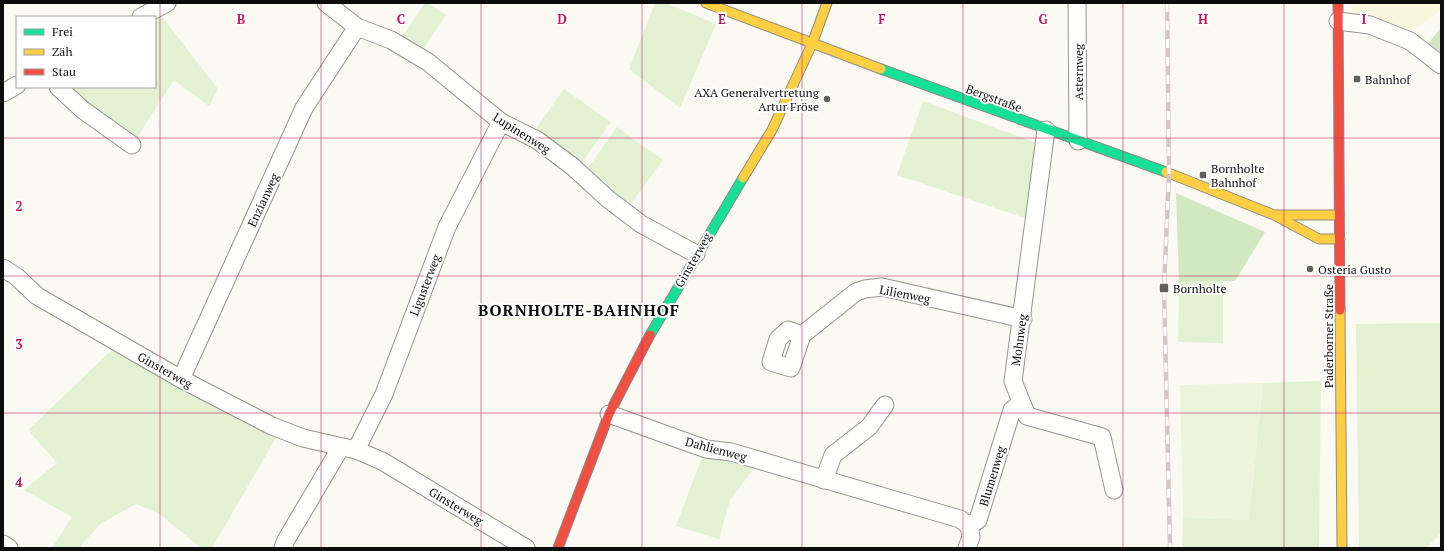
<svg xmlns="http://www.w3.org/2000/svg" width="1444" height="551" viewBox="0 0 1444 551" font-family="'PT Serif',serif">
	<style>
		.farmland { fill: #f7f7de }
		.green { fill: #e1f1d2 }
		.forest { fill: #d1e8c0 }
		.pitch { fill: #ecf4db }
		.lines { fill: none; stroke-linecap: round; stroke-linejoin: round }
		.street-casing { stroke: #949490; stroke-width: 19 }
		.fast-casing { stroke: #8b8a87; stroke-width: 11 }
		.slow-casing { stroke: #8b8a87; stroke-width: 11 }
		.jam-casing { stroke: #8b8a87; stroke-width: 11 }
		.street { stroke: #fefefd; stroke-width: 17 }
		.fast { stroke: #16e098; stroke-width: 9 }
		.slow { stroke: #ffcf43; stroke-width: 9 }
		.jam { stroke: #f24e42; stroke-width: 9 }
		.rail-casing { stroke: #d7c6c4; stroke-width: 4.5 }
		.rail { stroke: #fff; stroke-width: 3; stroke-dasharray: 9; stroke-linecap: butt }
		.grid { fill: none; stroke: #c2185b; stroke-width: 1; stroke-opacity: 0.55 }
		.poi-dot { fill: #60605d; stroke: #fff; stroke-width: 1.5 }
		.labels { text-anchor: middle; dominant-baseline: central; stroke-width: 4; stroke-linejoin: round; paint-order: stroke }
		.street-label { font-size: 12px; fill: #0d0d0d; stroke: #fff }
		.poi-label { font-size: 12px; fill: #0d0d0d; stroke: #fff; text-anchor: start }
		.district-label { font-size: 16px; font-weight: bold; letter-spacing: 1px; fill: #0d0d0d; stroke: #fff }
		.grid-label { font-size: 13px; text-anchor: middle; font-weight: bold; fill: #c2185b; stroke: #fff; stroke-width: 4; stroke-linejoin: round; paint-order: stroke }
	</style>
	<rect width="100%" height="100%" fill="#fbfaf2"/>
	<polygon class="farmland" points="1352,3 1441,3 1441,10 1414,29 1388,26 1352,11"/>
	<g class="green">
		<polygon points="425,3 428,3 446,15 421,52 401,39"/>
		<polygon points="655,3 666,3 716,24 680,108 629,69"/>
		<polygon points="160,14 218,89 209,106 174,80 134,142 65,87 155,87 155,17"/>
		<polygon points="564,89 611,122 579,166 539,136 537,127"/>
		<polygon points="923,101 1039,144 1031,220 897,175"/>
		<polygon points="617,127 663,160 628,208 615,198 612,188 601,179 595,180 585,172"/>
		<polygon points="1223,281 1223,343 1178,342 1179,282"/>
		<polygon points="1441,323 1441,533 1426,548 1359,548 1356,324"/>
		<polygon points="114,348 277,436 212,548 201,548 158,513 136,504 100,524 79,548 52,548 72,517 24,490 57,463 28,430"/>
		<polygon points="1321,381 1319,548 1182,548 1183,517 1249,520 1263,383"/>
		<polygon points="702,457 755,467 730,500 719,539 676,526"/>
	</g>
	<g class="forest">
		<polygon points="1441,27 1441,52 1428,44"/>
		<polygon points="1176,193 1265,232 1235,281 1179,282"/>
	</g>
	<polygon class="pitch" points="1263,383 1249,520 1183,517 1180,385"/>
	<g class="lines">
		<g class="street-casing">
			<g id="street">
				<polyline points="326,3 357,27 391,40 428,62 501,122 537,140 572,166 608,199 641,224 696,254"/>
				<polyline points="1077,3 1078,141"/>
				<polyline points="141,17 167,3"/>
				<polyline points="1338,21 1370,25 1410,41 1441,65"/>
				<polyline points="58,87 83,110 132,145"/>
				<polyline points="3,93 17,85"/>
				<polyline points="1046,130 1013,381 1027,416 1102,437 1114,490"/>
				<polyline points="3,268 17,277 37,296 181,379 272,426 303,438 356,450 382,461 526,548"/>
				<polyline points="802,335 788,330 778,339 771,362 791,368 802,335 856,292 865,289 882,287 1023,319"/>
				<polyline points="181,379 304,108 357,27"/>
				<polyline points="609,414 706,449 731,452 960,519 969,526"/>
				<polyline points="356,450 384,394 447,227 501,122"/>
				<polyline points="824,480 833,455 869,427 885,405"/>
				<polyline points="969,526 978,520 1012,410 1021,403"/>
				<polyline points="3,544 9,548"/>
				<polyline points="283,548 286,540 341,447"/>
				<polyline points="967,548 971,537 969,526"/>
			</g>
		</g>
		<g class="fast-casing">
			<g id="fast">
				<polyline points="881,69 1166,172"/>
				<polyline points="650,335 743,178"/>
			</g>
		</g>
		<g class="slow-casing">
			<g id="slow">
				<polyline points="706,3 881,69"/>
				<polyline points="1166,172 1274,215 1319,239 1340,239"/>
				<polyline points="743,178 772,130 812,44 827,3"/>
				<polyline points="1276,215 1339,215"/>
				<polyline points="1340,310 1342,548"/>
			</g>
		</g>
		<g class="jam-casing">
			<g id="jam">
				<polyline points="1338,3 1340,310"/>
				<polyline points="558,548 609,414 650,335"/>
			</g>
		</g>
		<use href="#street" class="street"/>
		<use href="#fast" class="fast"/>
		<use href="#slow" class="slow"/>
		<use href="#jam" class="jam"/>
		<g class="rail-casing">
			<polyline id="rail" points="1167,3 1169,173 1164,288 1170,548"/>
		</g>
		<use href="#rail" class="rail"/>
	</g>
	<path class="grid" d="M160,3V548M321,3V548M481,3V548M642,3V548M802,3V548M963,3V548M1123,3V548M1284,3V548M3,138H1441M3,276H1441M3,413H1441"/>
	<g class="poi-dot">
		<rect x="1353" y="75" width="8" height="8" rx="2"/>
		<circle cx="827" cy="99" r="4"/>
		<rect x="1199" y="171" width="8" height="8" rx="2"/>
		<circle cx="1310" cy="269" r="4"/>
		<rect x="1159" y="283" width="10" height="10" rx="2"/>
	</g>
	<g class="labels">
		<g class="street-label">
			<text transform="translate(1078 72) rotate(-90)">Asternweg</text>
			<text transform="translate(994 98) rotate(20)">Bergstraße</text>
			<text transform="translate(522 133) rotate(32)">Lupinenweg</text>
			<text transform="translate(263 200) rotate(-65)">Enzianweg</text>
			<text transform="translate(693 260) rotate(-60)">Ginsterweg</text>
			<text transform="translate(425 285) rotate(-69)">Ligusterweg</text>
			<text transform="translate(905 294) rotate(11)">Lilienweg</text>
			<text transform="translate(1328 336) rotate(-90)">Paderborner Straße</text>
			<text transform="translate(1019 340) rotate(-82)">Mohnweg</text>
			<text transform="translate(165 370) rotate(29)">Ginsterweg</text>
			<text transform="translate(716 449) rotate(15)">Dahlienweg</text>
			<text transform="translate(992 476) rotate(-73)">Blumenweg</text>
			<text transform="translate(456 506) rotate(31)">Ginsterweg</text>
		</g>
		<g class="poi-label">
			<text x="1365" y="79">Bahnhof</text>
			<text x="819" y="92" text-anchor="end">AXA Generalvertretung<tspan x="819" dy="14">Artur Fröse</tspan></text>
			<text x="1211" y="168">Bornholte<tspan x="1211" dy="14">Bahnhof</tspan></text>
			<text x="1318" y="269">Osteria Gusto</text>
			<text x="1173" y="288">Bornholte</text>
		</g>
		<g class="district-label">
			<text x="579" y="310">BORNHOLTE-BAHNHOF</text>
		</g>
	</g>
	<g class="grid-label">
		<text x="241" y="24">B</text>
		<text x="401" y="24">C</text>
		<text x="562" y="24">D</text>
		<text x="722" y="24">E</text>
		<text x="882" y="24">F</text>
		<text x="1043" y="24">G</text>
		<text x="1203" y="24">H</text>
		<text x="1364" y="24">I</text>
		<text x="19" y="211">2</text>
		<text x="19" y="349">3</text>
		<text x="19" y="487">4</text>
	</g>
	<rect width="1444" height="551" fill="none" stroke="#0d0d0d" stroke-width="8"/>
	<rect x="16" y="16" width="140" height="72" fill="#ffffff" stroke="#9e9e9e"/>
	<rect x="24" y="29" width="20" height="6" fill="#16e098" stroke="#9e9e9e"/>
	<text x="52" y="36" font-size="12" fill="#0d0d0d">Frei</text>
	<rect x="24" y="49" width="20" height="6" fill="#ffcf43" stroke="#9e9e9e"/>
	<text x="52" y="56" font-size="12" fill="#0d0d0d">Zäh</text>
	<rect x="24" y="69" width="20" height="6" fill="#f24e42" stroke="#9e9e9e"/>
	<text x="52" y="76" font-size="12" fill="#0d0d0d">Stau</text>
</svg>
